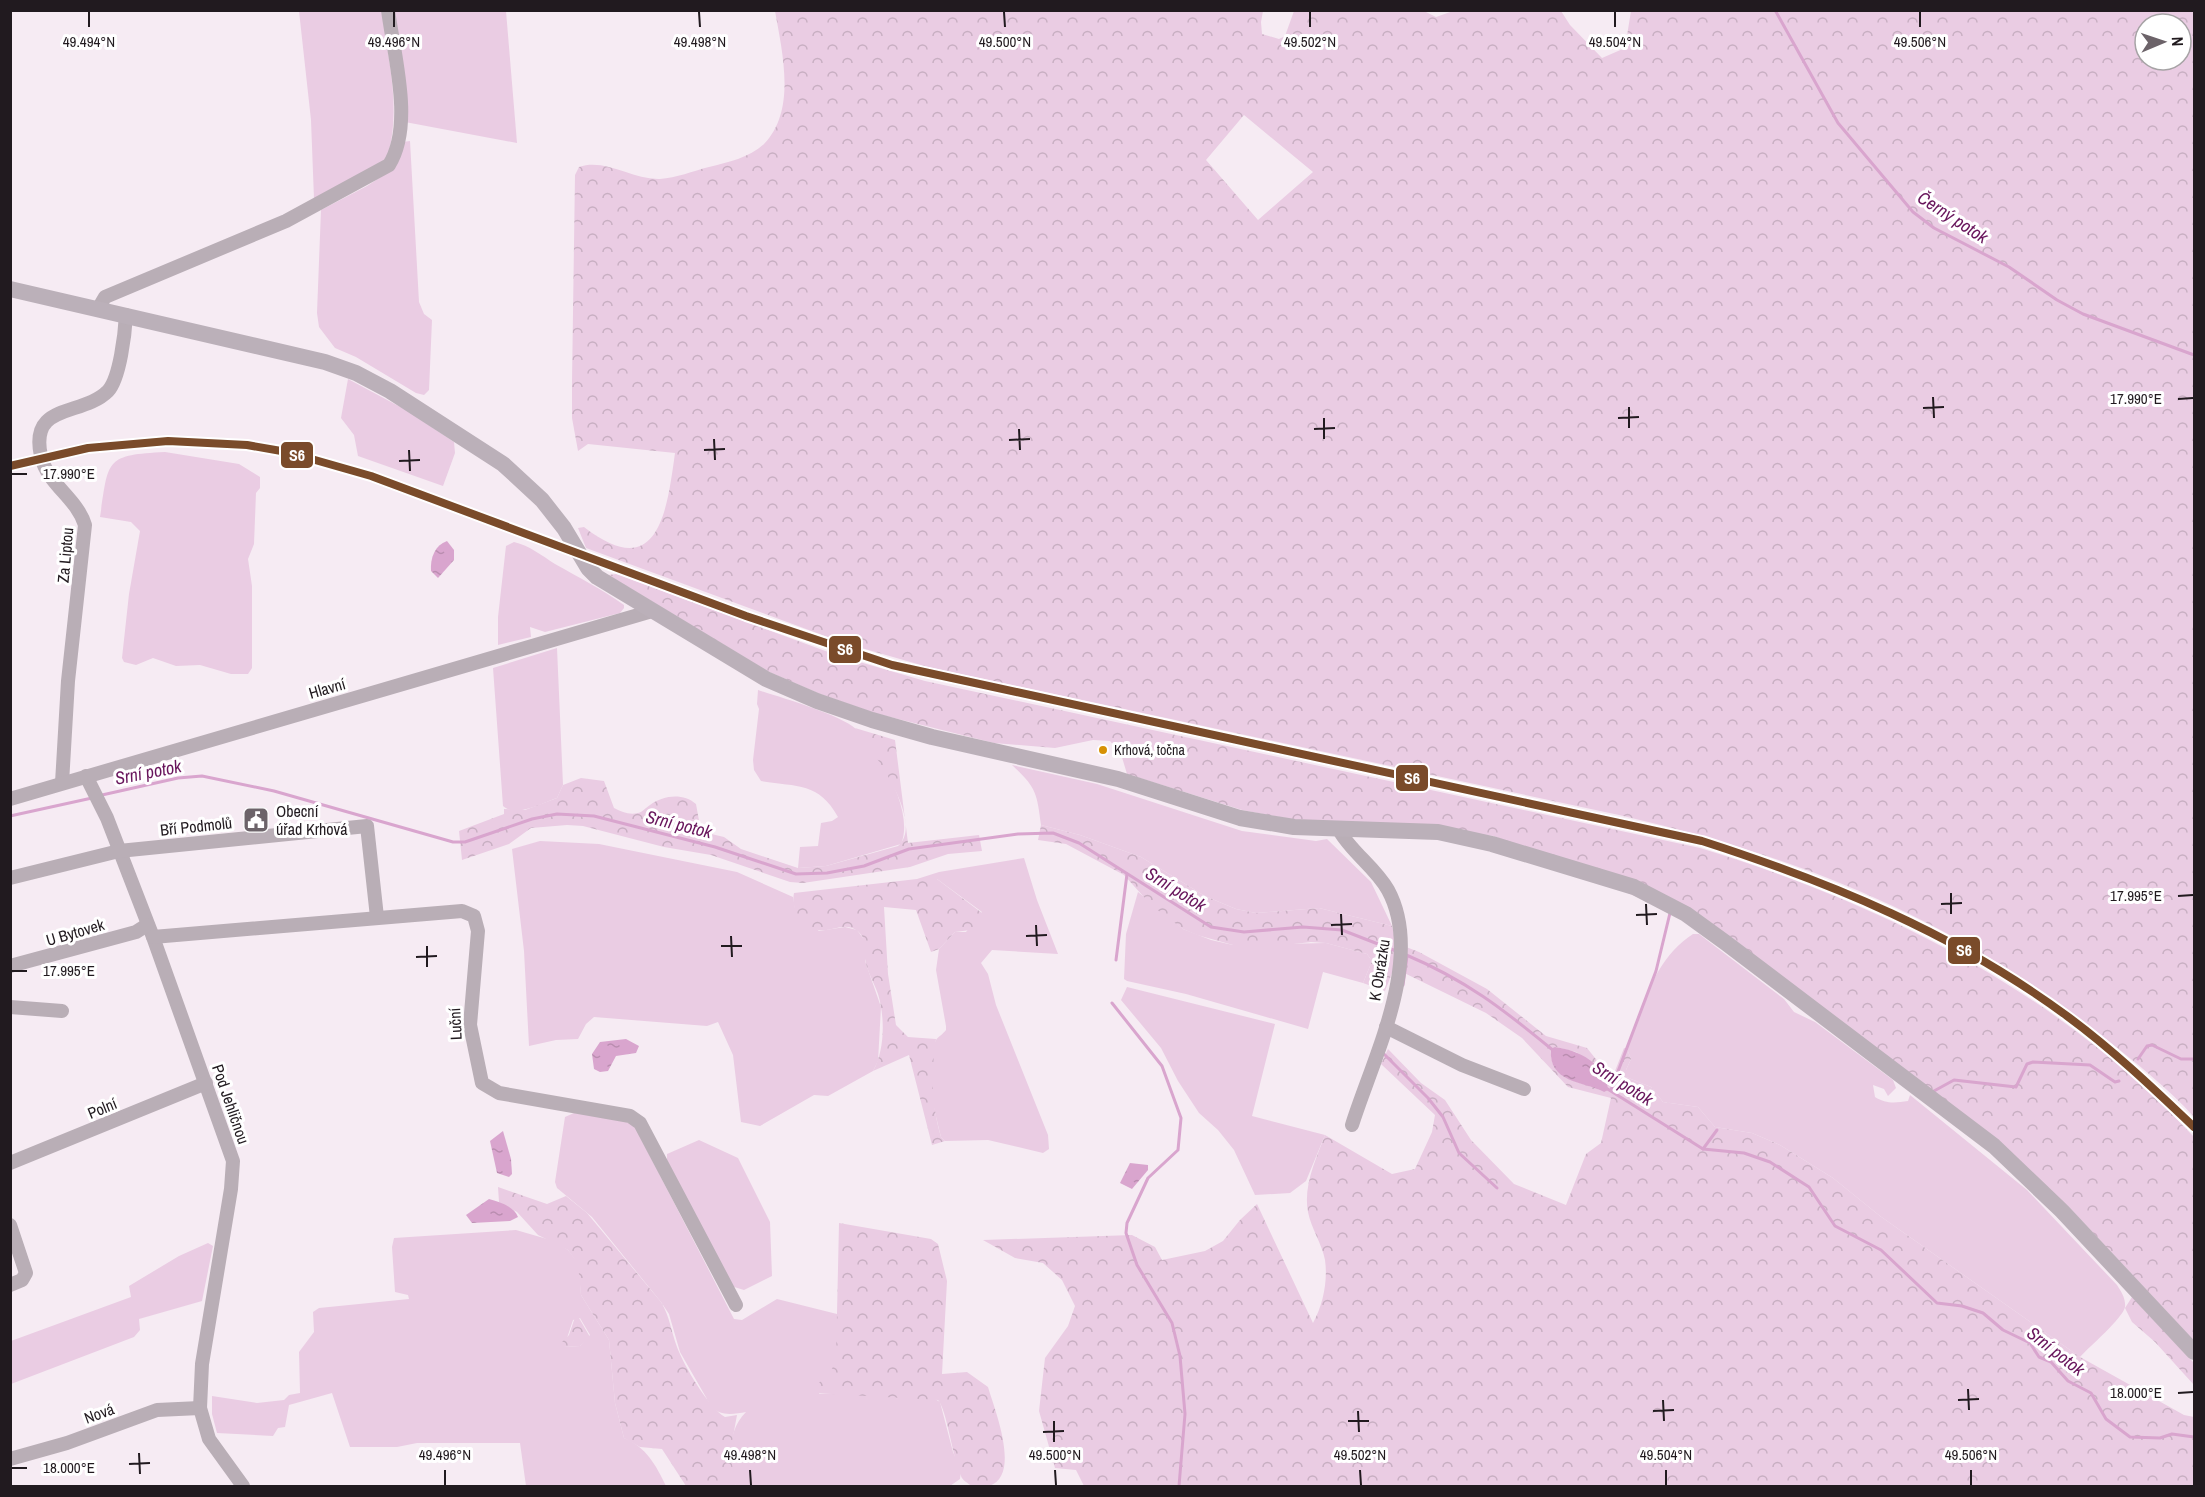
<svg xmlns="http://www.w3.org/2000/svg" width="2205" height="1497" viewBox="0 0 2205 1497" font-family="'Archivo Narrow',sans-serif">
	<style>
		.grass { fill: #eacce3; fill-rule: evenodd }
		.forest { fill: url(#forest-crowns); fill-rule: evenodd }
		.water { fill: url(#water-ripples) }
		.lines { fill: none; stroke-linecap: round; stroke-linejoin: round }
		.stream { stroke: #d9a5ce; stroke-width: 3 }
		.minor { stroke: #b9aeb6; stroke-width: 14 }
		.major { stroke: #bbb0b9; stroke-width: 16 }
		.rail-1-casing { stroke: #fff; stroke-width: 12 }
		.rail-1 { stroke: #7a4b2a; stroke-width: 8 }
		.ticks { fill: none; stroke: #211a1f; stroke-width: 2 }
		.bus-dot { fill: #d79105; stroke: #fff; stroke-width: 2 }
		.labels { text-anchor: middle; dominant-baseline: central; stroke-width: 6; stroke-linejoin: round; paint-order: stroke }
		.bus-label { font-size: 14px; fill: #211a1f; stroke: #fff; text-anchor: start }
		.street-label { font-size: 16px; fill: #211a1f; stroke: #fff }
		.poi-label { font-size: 16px; fill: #211a1f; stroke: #fff; text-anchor: start }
		.water-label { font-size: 18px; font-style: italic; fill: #68155c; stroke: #fff }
		.ticks-label { font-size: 15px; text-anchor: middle; fill: #211a1f; stroke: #fff; stroke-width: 6; stroke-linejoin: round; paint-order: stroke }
		.line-badge { stroke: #fff; stroke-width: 2 }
		.badge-label { font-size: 16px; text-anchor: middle; font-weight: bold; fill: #fff }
	</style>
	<defs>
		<pattern id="forest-crowns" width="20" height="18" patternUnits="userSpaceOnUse" patternTransform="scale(1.5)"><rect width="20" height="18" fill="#eacce3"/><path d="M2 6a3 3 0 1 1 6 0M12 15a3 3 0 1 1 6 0" fill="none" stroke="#c8afc2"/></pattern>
		<pattern id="water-ripples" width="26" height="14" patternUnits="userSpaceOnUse" patternTransform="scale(1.5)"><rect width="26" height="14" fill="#d9a5ce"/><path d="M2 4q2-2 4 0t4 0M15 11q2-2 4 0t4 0" fill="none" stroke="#ba8db0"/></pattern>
	</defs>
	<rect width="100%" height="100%" fill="#f6ebf3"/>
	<g class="grass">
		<path d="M299,11H382C388,61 402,109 387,159L314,199L311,120Z"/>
		<polygon points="389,11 506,11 517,143 405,122"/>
		<polygon points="410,141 419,302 424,314 432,320 429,390 424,395 416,393 356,357 335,348 319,327 317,313 321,210 367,186 390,171 403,142"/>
		<polygon points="348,379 406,410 454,442 455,453 443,486 358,456 354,435 341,418"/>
		<path d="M165,452L239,464L260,477V488L256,493L254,544L248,559L252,586V668L248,674H231L200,665L176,666L153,658L136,665L124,662L122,658L129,594L140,531L131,522L100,517C109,460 104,455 165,452Z"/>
		<path d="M514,542C530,546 541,555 555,564C578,577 602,589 624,605V608L620,613L545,632L530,627L531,637L498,645V617L506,546Z"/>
		<path d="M557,648L563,785L557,798C542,803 516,818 503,806L493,668Z"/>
		<path d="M758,690C782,698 839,714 856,729C879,750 915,812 901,844L826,866L798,868L800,847L818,846L821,823L832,821L838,817C819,782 797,787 761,781L754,770L753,760L759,709L757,704Z"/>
		<path d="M1012,765L1097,784L1242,831L1316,841L1327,839L1371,882L1392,926L1319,908L1256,913L1236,909L1205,896L1141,857L1080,835L1041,825C1037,793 1036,787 1012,765Z"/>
		<polygon points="540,841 599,844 737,872 793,897 795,908 819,931 845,927 857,930 866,942 865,961 881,1007 878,1061 873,1071 828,1096 814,1095 760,1126 741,1122 733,1055 718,1022 707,1026 594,1017 586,1024 578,1039 556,1040 529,1046 524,951 512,849"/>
		<path d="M1024,858L1037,900L1058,954L992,950L981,963L988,974L996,1005L1048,1135L1049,1149L1043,1153L988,1140L945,1141L941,1137C934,1108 923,1070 936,1040C938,1037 943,1034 946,1030V1026L936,970L939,949L955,932H966L982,912L937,879L936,875L939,872Z"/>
		<polygon points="1138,892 1183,929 1211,940 1233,945 1326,943 1367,954 1372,961 1363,983 1323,972 1308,1029 1186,994 1127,981 1124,979 1126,934"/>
		<path d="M1693,934H1699L1784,999L1794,1012L1815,1022L1893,1080L1896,1088L1888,1096L1884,1089L1873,1085L1875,1097C1886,1104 1895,1103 1908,1101L1910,1095L2027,1190L2117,1285C2121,1291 2126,1299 2125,1307C2123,1318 2089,1347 2080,1357L1880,1216L1833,1178L1780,1145L1752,1133L1715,1127L1698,1107L1663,1102L1651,1087L1626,1077V1070L1631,1059L1627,1049C1642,1007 1654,959 1693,934Z"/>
		<polygon points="1127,987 1275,1024 1252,1116 1325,1135 1306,1181 1290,1193 1255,1195 1234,1150 1218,1130 1199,1113 1178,1081 1161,1048 1121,1000"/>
		<path d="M574,1113C591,1115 622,1114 635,1127L734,1319L742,1320L777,1299L837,1314C841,1327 840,1358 833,1370C826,1382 823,1377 819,1394L847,1393L935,1399L940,1402L953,1452L961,1470L960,1479L950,1486H736C726,1464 728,1429 746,1412C734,1414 720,1417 711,1406L680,1352L669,1314L661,1302L592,1217L557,1188L555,1182L565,1117Z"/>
		<polygon points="699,1140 738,1158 770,1222 772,1276 744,1290 731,1286 667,1160 667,1154"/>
		<path d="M516,1230L554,1241L568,1250L579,1264L581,1295L609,1340L615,1403L624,1438C646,1447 656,1465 666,1486H526L520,1443H417L397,1447H350L332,1393L289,1405L285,1427L278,1428L273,1436L217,1433L212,1414V1396L257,1403L284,1400L289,1395L300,1393L299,1352L314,1332L313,1312L319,1308L409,1299L408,1295L395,1292L392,1247L394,1238ZM580,1318L590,1335L580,1346L564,1347L573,1320Z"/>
		<polygon points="208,1243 213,1246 202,1301 139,1319 140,1330 134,1337 11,1384 11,1341 131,1297 129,1286 179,1256"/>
	</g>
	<g class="forest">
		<path d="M1424,11L1436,17L1456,10L1561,11L1570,25L1602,58L1625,48L1631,11H2194V1117C2168,1088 2136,1063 2106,1039C1957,920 1802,857 1619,815L928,667L844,643L586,548L578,528L584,527C659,585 667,510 675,453L588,444L578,451L572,418V382L575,175L579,167C606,158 632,180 660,179C676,178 693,171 709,167C728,162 749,158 764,144C797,110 782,51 775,11H1263L1261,22L1262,34L1279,39L1285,36L1294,11ZM2145,24H2181V60H2145ZM1244,115L1313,172L1258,220L1206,160Z"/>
		<path d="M616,574L839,656L925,681L1700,848C1885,904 2061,994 2194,1137V1341L2067,1205L1731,937L1494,836L1295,820L1242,810L1127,774L1121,754L1110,741L1093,740L1055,748L994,743L874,713L820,694L769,672L608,575Z"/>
		<path d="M855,728L895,740L908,843L979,835L982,851L948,854L910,867L803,883L790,882L711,855L664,847L583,826L567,825L531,828L509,844L462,860L459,831L504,814V809L525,810L557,798L563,785L581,778L604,781L614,808C622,812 629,815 638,813C643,812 645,808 650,805C664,795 683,793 696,804L700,826L707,833L724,837L741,849L798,868L826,866L898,846C926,822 871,748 855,728Z"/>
		<path d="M1041,825L1080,835L1141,857L1205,896L1236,909L1256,913L1319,908L1392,926L1396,943L1419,952L1487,989L1546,1036L1587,1048L1603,1068L1615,1071L1624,1048L1627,1049L1631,1059L1626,1070V1077L1651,1087L1663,1102L1698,1107L1715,1127L1752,1133L1780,1145L1833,1178L1880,1216L2080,1357L2184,1415L2194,1417V1486H1084L1076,1470L1055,1468L1039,1411L1045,1358L1068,1326L1075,1306L1062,1280L1043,1263L1015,1258L983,1240L1132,1235L1155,1247L1162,1260L1205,1251L1223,1241L1240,1220L1257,1204L1313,1323C1323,1305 1328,1281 1325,1260C1322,1244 1311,1228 1308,1212C1303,1186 1316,1159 1325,1135L1392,1174L1415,1169L1432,1132L1435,1115L1381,1064L1388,1049L1421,1083L1445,1100L1471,1140L1514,1184L1566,1205L1586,1154L1601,1143L1611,1098L1568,1087L1522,1038L1486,1013L1394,968L1385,991L1363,983L1372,961L1367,954L1326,943L1311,942L1258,948L1233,945L1197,935L1183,929L1152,906L1124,875L1066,844L1038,840ZM1556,1047L1576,1052L1599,1067L1604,1092C1583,1081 1548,1082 1551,1049Z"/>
		<path d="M939,872L937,879L982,913L984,920L978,929L955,932L939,949L931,952L916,910L884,907L888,974L896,1025L908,1037L936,1039C931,1073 931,1103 941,1137L945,1141L932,1145L909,1055L873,1071C885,1050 885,1017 878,994C874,983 867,971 865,959C863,948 868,938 856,930C839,918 822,944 801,919C795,912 792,903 794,893L917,879Z"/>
		<path d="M498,1187L547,1204L566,1196L587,1213L661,1302C670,1317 671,1331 677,1347C684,1366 709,1408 725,1417L737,1415L730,1453L736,1486H686L662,1449L640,1447L624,1438L615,1403L609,1340L581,1295L578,1264L568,1250L538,1235L517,1212L499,1202Z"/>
		<path d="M839,1223L931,1239L938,1244L947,1281L942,1374L967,1372L988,1387C994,1408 1022,1476 989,1486C984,1488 976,1487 971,1486C968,1483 962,1480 961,1476C953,1460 947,1410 938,1400L814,1393C817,1378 832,1378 836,1358Z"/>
		<polygon points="2132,1297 2194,1363 2194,1385 2155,1342 2132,1322 2125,1308"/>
		<polygon points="575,1317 579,1318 590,1337 580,1346 564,1347 562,1342 569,1335"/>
	</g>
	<g class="water">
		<path d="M447,541L454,550V560L438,578L431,571C430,558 435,545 447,541Z"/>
		<polygon points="626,1039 639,1046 636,1053 616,1056 608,1071 600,1072 594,1069 592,1054 600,1042"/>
		<path d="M1555,1047C1578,1050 1607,1064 1608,1090L1604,1092C1583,1081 1548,1083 1551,1049Z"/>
		<polygon points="503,1131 511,1159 512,1174 509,1177 497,1173 490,1141"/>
		<polygon points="1130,1163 1148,1165 1148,1170 1132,1189 1120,1183"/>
		<path d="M489,1199C499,1202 514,1206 518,1217L510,1221L472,1223L466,1215Z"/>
	</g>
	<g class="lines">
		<g class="stream">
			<polyline points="1775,10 1838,123 1913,212 1934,228 2009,267 2057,300 2083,314 2194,355"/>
			<polyline points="102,795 178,778 202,776 274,791 453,842 465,842 532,819 557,814 594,816 715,847 796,874 827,873 864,866 909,849 1018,834 1053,833 1079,843 1211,927 1244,932 1303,927 1342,930 1396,951"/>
			<polyline points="10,816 92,798"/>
			<path d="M1404,954C1466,980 1503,1009 1554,1051"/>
			<polyline points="1116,960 1127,874"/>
			<polyline points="1403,985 1407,956"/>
			<polyline points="1112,1003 1162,1066 1181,1118 1178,1150 1148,1178 1127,1223 1126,1233 1137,1265 1172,1323 1180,1356 1185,1414 1179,1486"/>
			<polyline points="1384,1054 1428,1098 1443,1117 1459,1153 1497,1188"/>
			<polyline points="2138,1059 2147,1046 2152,1045 2181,1059 2194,1059"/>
			<polyline points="1606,1088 1703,1149 1744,1153 1770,1162 1809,1187 1835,1226 1881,1250 1937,1303 1962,1306 1983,1313 2003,1330 2030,1343 2039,1357 2051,1362 2068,1381 2091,1393 2106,1419 2130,1437 2160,1438 2172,1434 2194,1437"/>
			<polyline points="1611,1090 1656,971 1670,913"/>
			<polyline points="1934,1091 1954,1080 2016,1087 2027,1064 2033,1062 2090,1065 2115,1082 2119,1081"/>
			<polyline points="1703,1149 1717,1130"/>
		</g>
		<g class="minor">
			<path d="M98,309L105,297L286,221L389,165C414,125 394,56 388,10"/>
			<polyline points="86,776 107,818 153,937 233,1161 231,1189 202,1364 200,1408 209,1439 243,1486"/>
			<path d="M62,783L68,681L85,525C77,498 47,484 41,456C29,402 82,417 108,391C120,378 125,333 126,315"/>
			<polyline points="10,799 652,611"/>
			<path d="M1339,830C1351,852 1375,867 1388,890C1425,958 1373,1058 1352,1125"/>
			<polyline points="10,878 119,851 367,826 377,917"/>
			<polyline points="153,937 462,911 474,916 478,931 470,1025 482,1083 499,1093 630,1116 640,1123 736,1305"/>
			<polyline points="10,966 136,932 147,925"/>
			<polyline points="10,1007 62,1011"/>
			<polyline points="1386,1027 1462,1065 1524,1089"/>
			<polyline points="10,1163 206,1083"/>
			<polyline points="10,1225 26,1273 22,1280 10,1285"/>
			<polyline points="10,1459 67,1443 157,1410 200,1408"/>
		</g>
		<polyline class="major" points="10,289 325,362 356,373 390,391 503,464 542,500 564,528 588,568 597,577 766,679 817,701 872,720 932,737 1118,779 1240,818 1294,827 1438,832 1492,844 1634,887 1686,914 1726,943 1994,1146 2062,1211 2194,1352"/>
		<g class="rail-1-casing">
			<path id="rail-1" d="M10,466L88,448L168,441L247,445L287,452L371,476L746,616L892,665L1702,841C1832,883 1956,934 2067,1016C2112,1049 2153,1088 2194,1127"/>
		</g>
		<use href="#rail-1" class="rail-1"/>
	</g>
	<path class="ticks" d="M89,12V27M394,12V27M699,12L700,27M1004,12L1005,27M1310,12V27M1615,12V27M1920,12V27M1933,397L1934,418M2178,399L2193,398M1629,407V428M1923,408L1944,407M1324,418V439M1618,418L1639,417M1019,429L1020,450M1314,429L1335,428M714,439L715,460M1009,440L1030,439M409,450L410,471M704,450L725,449M399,461L420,460M12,474H27M1951,893V914M2178,896L2193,895M1646,904L1647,925M1941,904L1962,903M1341,914L1342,935M1636,915L1657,914M1036,925L1037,946M1331,925L1352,924M731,936L732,957M1026,936L1047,935M427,946V967M721,946H742M416,957L437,956M12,971H27M1968,1389L1969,1410M2178,1393L2193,1392M1663,1400L1664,1421M1958,1400L1979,1399M1358,1411L1359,1432M1653,1411L1674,1410M1054,1421V1442M1348,1421H1369M1043,1432L1064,1431M139,1453L140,1474M129,1464L150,1463M12,1468H27M445,1470V1485M750,1470L751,1485M1055,1470L1056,1485M1360,1470L1361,1485M1666,1470V1485M1971,1470V1485"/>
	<defs>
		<g id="civic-square" transform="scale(1.35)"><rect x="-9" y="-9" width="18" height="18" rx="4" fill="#6c6369" stroke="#fff"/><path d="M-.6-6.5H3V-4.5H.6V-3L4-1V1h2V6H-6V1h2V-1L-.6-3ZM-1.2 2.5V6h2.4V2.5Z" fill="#fff"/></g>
	</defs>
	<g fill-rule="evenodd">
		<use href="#civic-square" x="256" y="820"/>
	</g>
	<circle class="bus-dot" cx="1103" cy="750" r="5"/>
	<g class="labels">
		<g class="bus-label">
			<text x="1114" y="750">Krhová, točna</text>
		</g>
		<g class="street-label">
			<text transform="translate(65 555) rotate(-85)">Za Liptou</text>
			<text transform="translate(327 688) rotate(-16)">Hlavní</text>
			<text transform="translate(196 826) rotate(-6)">Bří Podmolů</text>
			<text transform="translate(75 932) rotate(-16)">U Bytovek</text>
			<text transform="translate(1379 970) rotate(-81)">K Obrázku</text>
			<text transform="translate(455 1024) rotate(-93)">Luční</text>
			<text transform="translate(231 1104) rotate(71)">Pod Jehličnou</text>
			<text transform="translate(102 1108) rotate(-22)">Polní</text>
			<text transform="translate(99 1413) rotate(-20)">Nová</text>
		</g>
		<g class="poi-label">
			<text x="276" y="811">Obecní<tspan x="276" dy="18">úřad Krhová</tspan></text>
		</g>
		<g class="water-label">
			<text transform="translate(1953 217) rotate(33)">Černý potok</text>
			<text transform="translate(148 772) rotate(-11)">Srní potok</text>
			<text transform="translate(679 824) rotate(14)">Srní potok</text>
			<text transform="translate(1176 889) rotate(32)">Srní potok</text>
			<text transform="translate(1623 1083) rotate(32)">Srní potok</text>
			<text transform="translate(2056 1351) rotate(38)">Srní potok</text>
		</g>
	</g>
	<g class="ticks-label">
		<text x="89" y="47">49.494°N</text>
		<text x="394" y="47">49.496°N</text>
		<text x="700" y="47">49.498°N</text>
		<text x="1005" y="47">49.500°N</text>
		<text x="1310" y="47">49.502°N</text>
		<text x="1615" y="47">49.504°N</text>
		<text x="1920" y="47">49.506°N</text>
		<text x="2136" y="404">17.990°E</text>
		<text x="69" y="479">17.990°E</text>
		<text x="2136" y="901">17.995°E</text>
		<text x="69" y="976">17.995°E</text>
		<text x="2136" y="1398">18.000°E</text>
		<text x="445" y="1460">49.496°N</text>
		<text x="750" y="1460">49.498°N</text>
		<text x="1055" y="1460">49.500°N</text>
		<text x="1360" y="1460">49.502°N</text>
		<text x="1666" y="1460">49.504°N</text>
		<text x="1971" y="1460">49.506°N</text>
		<text x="69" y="1473">18.000°E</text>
	</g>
	<g class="line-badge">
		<rect x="280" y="441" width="34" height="28" rx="6" fill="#7a4b2a"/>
		<rect x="828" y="635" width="34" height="29" rx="6" fill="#7a4b2a"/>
		<rect x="1395" y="764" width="34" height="28" rx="6" fill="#7a4b2a"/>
		<rect x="1947" y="936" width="34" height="29" rx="6" fill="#7a4b2a"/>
	</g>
	<g class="badge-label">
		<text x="297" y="461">S6</text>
		<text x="845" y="655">S6</text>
		<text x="1412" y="784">S6</text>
		<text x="1964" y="956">S6</text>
	</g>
	<rect width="2205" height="1497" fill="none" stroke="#211a1f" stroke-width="24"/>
	<g transform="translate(2163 42) rotate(88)"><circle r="28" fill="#ffffff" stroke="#a6a3a5" stroke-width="1.5"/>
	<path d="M0-4.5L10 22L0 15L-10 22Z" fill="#6c6369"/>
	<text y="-9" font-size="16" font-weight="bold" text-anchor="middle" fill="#211a1f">N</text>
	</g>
</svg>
